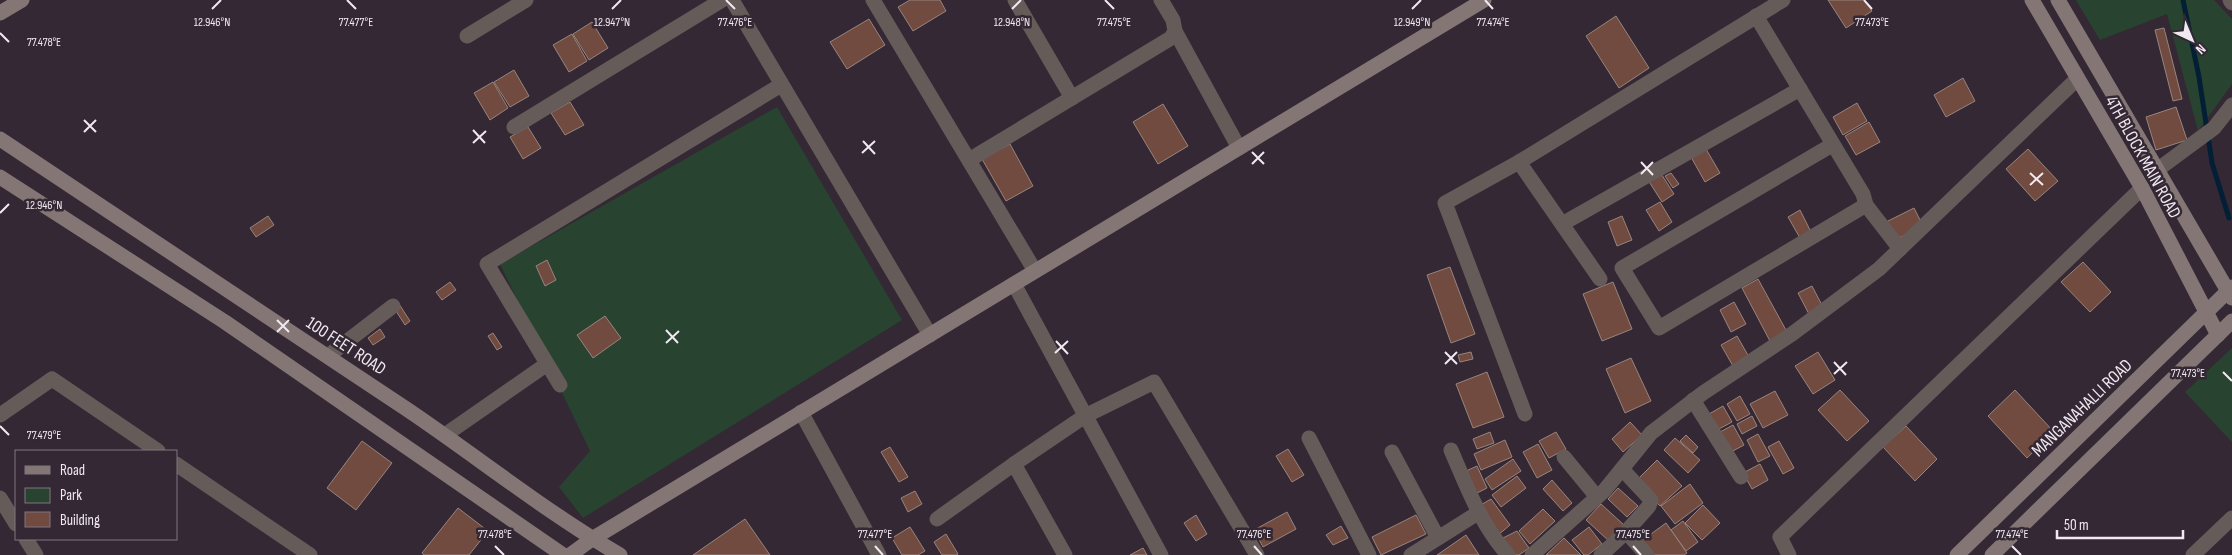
<svg xmlns="http://www.w3.org/2000/svg" width="2232" height="555" viewBox="0 0 2232 555" font-family="'Sofia Sans Condensed',sans-serif">
	<style>
		.green { fill: #284330 }
		.lines { fill: none; stroke-linecap: round; stroke-linejoin: round }
		.stream { stroke: #021f35; stroke-width: 5 }
		.building { fill: #714b40; stroke: #98847e }
		.street { stroke: #655c5a; stroke-width: 15 }
		.secondary { stroke: #847674; stroke-width: 15 }
		.ticks { fill: none; stroke: #f1e9f1; stroke-width: 2 }
		.labels { text-anchor: middle; dominant-baseline: central; stroke-width: 5; stroke-linejoin: round; paint-order: stroke }
		.street-label { font-size: 18px; fill: #f1e9f1; stroke: #342834 }
		.ticks-label { font-size: 12px; text-anchor: middle; fill: #f1e9f1; stroke: #342834; stroke-width: 5; stroke-linejoin: round; paint-order: stroke }
	</style>
	<rect width="100%" height="100%" fill="#342834"/>
	<g class="green">
		<polygon points="2076,0 2214,0 2232,19 2232,84 2198,131 2167,14 2100,40"/>
		<polygon points="777,107 902,320 583,518 559,487 590,451 500,264"/>
		<polygon points="2232,348 2232,442 2185,392"/>
	</g>
	<g class="lines">
		<polyline class="stream" points="2183,0 2199,77 2212,163 2229,218"/>
	</g>
	<g class="building">
		<polygon points="910,0 940,0 946,11 913,31 898,7"/>
		<polygon points="1828,0 1864,0 1872,11 1846,28"/>
		<polygon points="1616,16 1649,68 1619,88 1586,36"/>
		<polygon points="869,19 885,45 847,69 830,42"/>
		<polygon points="592,22 608,48 589,60 573,34"/>
		<polygon points="2164,28 2182,99 2173,101 2155,30"/>
		<polygon points="572,34 587,61 569,72 553,45"/>
		<polygon points="514,70 529,96 510,107 494,82"/>
		<polygon points="1963,78 1975,101 1946,117 1934,95"/>
		<polygon points="493,82 508,108 490,120 474,93"/>
		<polygon points="570,102 584,125 565,135 551,113"/>
		<polygon points="1857,103 1867,121 1843,135 1833,117"/>
		<polygon points="1163,104 1188,146 1158,164 1133,122"/>
		<polygon points="2176,107 2187,140 2156,150 2146,117"/>
		<polygon points="1869,122 1880,142 1856,155 1845,136"/>
		<polygon points="528,127 541,148 523,159 510,137"/>
		<polygon points="1010,144 1033,186 1006,201 982,159"/>
		<polygon points="1706,149 1720,173 1705,182 1691,157"/>
		<polygon points="2028,149 2058,181 2035,201 2006,169"/>
		<polygon points="1660,172 1674,194 1662,202 1648,180"/>
		<polygon points="1671,173 1679,184 1673,188 1665,176"/>
		<polygon points="1660,202 1672,222 1659,231 1646,210"/>
		<polygon points="1914,208 1923,226 1895,240 1886,222"/>
		<polygon points="1800,210 1811,232 1800,238 1788,217"/>
		<polygon points="268,216 274,225 256,237 250,228"/>
		<polygon points="1622,216 1632,240 1617,246 1608,222"/>
		<polygon points="547,260 556,280 545,286 536,266"/>
		<polygon points="2083,262 2111,292 2090,312 2061,282"/>
		<polygon points="1450,267 1475,334 1451,343 1427,275"/>
		<polygon points="1758,279 1787,332 1770,341 1742,288"/>
		<polygon points="450,282 456,290 442,300 436,292"/>
		<polygon points="1613,282 1632,329 1602,341 1583,294"/>
		<polygon points="1812,286 1824,309 1810,316 1798,293"/>
		<polygon points="1734,302 1746,324 1731,332 1720,310"/>
		<polygon points="399,304 410,321 405,325 394,308"/>
		<polygon points="605,316 621,338 593,358 577,335"/>
		<polygon points="380,329 385,337 373,345 368,338"/>
		<polygon points="493,333 502,347 497,350 488,336"/>
		<polygon points="1737,336 1749,357 1733,366 1721,345"/>
		<polygon points="1471,352 1473,359 1460,362 1458,355"/>
		<polygon points="1818,352 1835,380 1813,394 1795,366"/>
		<polygon points="1631,358 1651,401 1625,413 1606,369"/>
		<polygon points="1487,372 1504,417 1473,428 1456,384"/>
		<polygon points="1840,390 1869,421 1847,441 1818,410"/>
		<polygon points="2015,390 2054,432 2027,458 1988,416"/>
		<polygon points="1775,391 1788,415 1763,428 1750,404"/>
		<polygon points="1740,396 1750,414 1737,421 1727,404"/>
		<polygon points="1723,406 1732,422 1717,430 1709,414"/>
		<polygon points="1752,416 1757,426 1742,434 1737,424"/>
		<polygon points="1630,422 1642,435 1623,452 1612,439"/>
		<polygon points="1733,425 1744,445 1731,452 1720,432"/>
		<polygon points="1906,426 1937,459 1915,481 1883,447"/>
		<polygon points="1490,432 1494,443 1477,449 1473,439"/>
		<polygon points="1556,432 1566,449 1549,458 1539,441"/>
		<polygon points="1758,434 1770,456 1758,462 1747,440"/>
		<polygon points="1686,435 1698,447 1693,453 1680,441"/>
		<polygon points="1675,438 1700,460 1688,473 1664,450"/>
		<polygon points="1505,440 1512,457 1481,470 1474,454"/>
		<polygon points="362,441 392,463 356,510 327,488"/>
		<polygon points="1779,441 1794,468 1783,474 1768,447"/>
		<polygon points="1538,444 1552,470 1537,478 1523,452"/>
		<polygon points="890,447 908,477 899,482 881,452"/>
		<polygon points="1288,449 1304,475 1292,482 1276,456"/>
		<polygon points="1513,459 1521,471 1492,490 1485,479"/>
		<polygon points="1657,460 1682,486 1660,506 1636,481"/>
		<polygon points="1760,464 1768,480 1752,489 1743,473"/>
		<polygon points="1477,466 1487,488 1475,494 1464,472"/>
		<polygon points="1517,476 1526,488 1501,507 1492,495"/>
		<polygon points="1552,480 1572,503 1563,511 1543,489"/>
		<polygon points="1690,484 1703,503 1675,524 1661,506"/>
		<polygon points="1618,488 1638,506 1627,517 1608,499"/>
		<polygon points="915,491 922,504 908,512 901,498"/>
		<polygon points="1491,499 1510,525 1497,536 1479,506"/>
		<polygon points="1601,504 1624,525 1609,541 1586,520"/>
		<polygon points="1703,505 1720,523 1702,540 1685,523"/>
		<polygon points="458,508 488,531 469,555 424,555 422,553"/>
		<polygon points="1543,509 1555,521 1530,544 1519,531"/>
		<polygon points="1287,512 1296,529 1263,547 1254,530"/>
		<polygon points="1196,515 1207,534 1196,541 1184,523"/>
		<polygon points="1416,515 1426,534 1381,555 1372,537"/>
		<polygon points="745,519 770,555 693,555"/>
		<polygon points="1683,521 1698,542 1686,551 1671,530"/>
		<polygon points="1666,523 1687,553 1684,555 1649,555 1640,542"/>
		<polygon points="1341,526 1348,538 1333,545 1326,535"/>
		<polygon points="910,527 925,551 918,555 902,555 892,538"/>
		<polygon points="1589,527 1602,544 1588,555 1584,555 1572,540"/>
		<polygon points="1517,531 1529,548 1519,555 1511,555 1499,540"/>
		<polygon points="946,534 958,554 957,555 942,555 934,542"/>
		<polygon points="1466,535 1479,555 1437,555"/>
		<polygon points="1564,538 1581,555 1546,555"/>
		<polygon points="1143,548 1147,555 1130,555"/>
	</g>
	<g class="lines">
		<g class="street">
			<polyline points="732,0 930,335"/>
			<polyline points="873,0 1035,271"/>
			<polyline points="1015,0 1072,98"/>
			<polyline points="2230,0 2232,3"/>
			<polyline points="1756,16 1863,194 1866,205 1900,249"/>
			<polyline points="1175,31 1239,148"/>
			<polyline points="467,36 526,0"/>
			<polyline points="514,127 722,0"/>
			<polyline points="1832,145 1622,268 1659,328 1866,205"/>
			<polyline points="969,160 1171,38 1175,31 1173,20 1161,0"/>
			<polyline points="1519,162 1600,279"/>
			<polyline points="2157,170 2214,128 2232,105"/>
			<polyline points="1562,224 1800,89"/>
			<polyline points="1014,284 1161,555"/>
			<polyline points="328,356 393,306"/>
			<polyline points="560,385 487,264 781,85"/>
			<polyline points="1693,400 1741,477"/>
			<polyline points="801,412 879,555"/>
			<polyline points="1525,414 1445,203 1519,162 1783,0"/>
			<polyline points="0,415 52,379 158,451"/>
			<polyline points="445,435 547,364"/>
			<polyline points="1309,438 1369,555"/>
			<path d="M1451,450C1467,487 1481,525 1508,555"/>
			<polyline points="1392,452 1438,538"/>
			<polyline points="1564,457 1597,497"/>
			<polyline points="176,464 310,555"/>
			<polyline points="1014,464 1065,555"/>
			<polyline points="1622,469 1651,500 1649,506 1626,532 1647,555"/>
			<polyline points="0,498 16,524"/>
			<polyline points="937,519 1014,464 1085,416 1154,382 1257,555"/>
			<polyline points="26,539 36,555"/>
			<polyline points="1411,555 1478,513"/>
			<polyline points="1532,555 1604,491 1651,433 1703,393 1792,334 1879,269 2077,79"/>
			<polyline points="1601,555 1626,532"/>
			<polyline points="1789,555 1780,537 2142,188"/>
			<polyline points="2193,555 2232,518"/>
		</g>
		<g class="secondary">
			<polyline points="2032,0 2142,188 2218,335"/>
			<polyline points="2058,0 2232,298"/>
			<polyline points="0,13 22,0"/>
			<path d="M0,139C135,230 273,319 408,410C479,458 546,512 620,555"/>
			<polyline points="0,177 225,322 563,555"/>
			<polyline points="570,555 592,539 1484,0"/>
			<polyline points="1957,555 2232,287"/>
			<polyline points="1992,555 2232,321"/>
		</g>
	</g>
	<path class="ticks" d="M347,0L356,9M726,0L735,9M1105,0L1114,9M1485,0L1493,9M1864,0L1872,9M212,9L221,0M612,9L621,0M1012,9L1021,0M1412,9L1421,0M0,33L9,42M84,120L96,132M473,130L485,143M84,132L96,120M863,141L875,154M473,143L486,131M1252,152L1264,164M862,153L875,141M1641,162L1653,175M1252,164L1264,152M2030,173L2043,185M1641,174L1653,162M2030,185L2043,173M0,213L9,204M277,320L289,332M666,330L678,343M277,332L289,320M1056,341L1068,354M666,343L679,331M1445,352L1457,364M1055,353L1068,341M1834,362L1846,375M1445,364L1457,352M2223,372L2232,381M1834,374L1847,362M0,426L9,435M495,546L504,555M875,546L883,555M1254,546L1262,555M1633,546L1641,555M2012,546L2021,555"/>
	<g class="labels">
		<g class="street-label">
			<text transform="translate(2143 157) rotate(61)">4TH BLOCK MAIN ROAD</text>
			<text transform="translate(346 346) rotate(33)">100 FEET ROAD</text>
			<text transform="translate(2082 408) rotate(-44)">MANGANAHALLI ROAD</text>
		</g>
	</g>
	<g class="ticks-label">
		<text x="1412" y="26">12.949°N</text>
		<text x="212" y="26">12.946°N</text>
		<text x="612" y="26">12.947°N</text>
		<text x="1012" y="26">12.948°N</text>
		<text x="356" y="26">77.477°E</text>
		<text x="735" y="26">77.476°E</text>
		<text x="1114" y="26">77.475°E</text>
		<text x="1493" y="26">77.474°E</text>
		<text x="1872" y="26">77.473°E</text>
		<text x="44" y="46">77.478°E</text>
		<text x="44" y="209">12.946°N</text>
		<text x="2188" y="377">77.473°E</text>
		<text x="44" y="439">77.479°E</text>
		<text x="495" y="538">77.478°E</text>
		<text x="875" y="538">77.477°E</text>
		<text x="1254" y="538">77.476°E</text>
		<text x="1633" y="538">77.475°E</text>
		<text x="2012" y="538">77.474°E</text>
	</g>
	<rect x="15" y="450" width="162" height="90" fill="#342834" stroke="#807580"/>
	<rect x="25" y="466" width="25" height="8" fill="#847674" stroke="#807580"/>
	<text x="60" y="475" font-size="15" fill="#f1e9f1">Road</text>
	<rect x="25" y="488" width="25" height="15" fill="#284330" stroke="#807580"/>
	<text x="60" y="500" font-size="15" fill="#f1e9f1">Park</text>
	<rect x="25" y="512" width="25" height="15" fill="#714b40" stroke="#807580"/>
	<text x="60" y="525" font-size="15" fill="#f1e9f1">Building</text>
	<g transform="translate(2192 40) rotate(136)" stroke="#342834" stroke-width="4" paint-order="stroke">
	<path d="M0-4L9 19L0 12L-9 19Z" fill="#f1e9f1"/>
	<text y="-8" font-size="14" font-weight="bold" text-anchor="middle" fill="#f1e9f1">N</text>
	</g>
	<path d="M2057 530v8h126v-8" fill="none" stroke="#f1e9f1" stroke-width="2.5"/>
	<text x="2064" y="530" font-size="15" fill="#f1e9f1" stroke="#342834" stroke-width="4" paint-order="stroke">50 m</text>
</svg>
